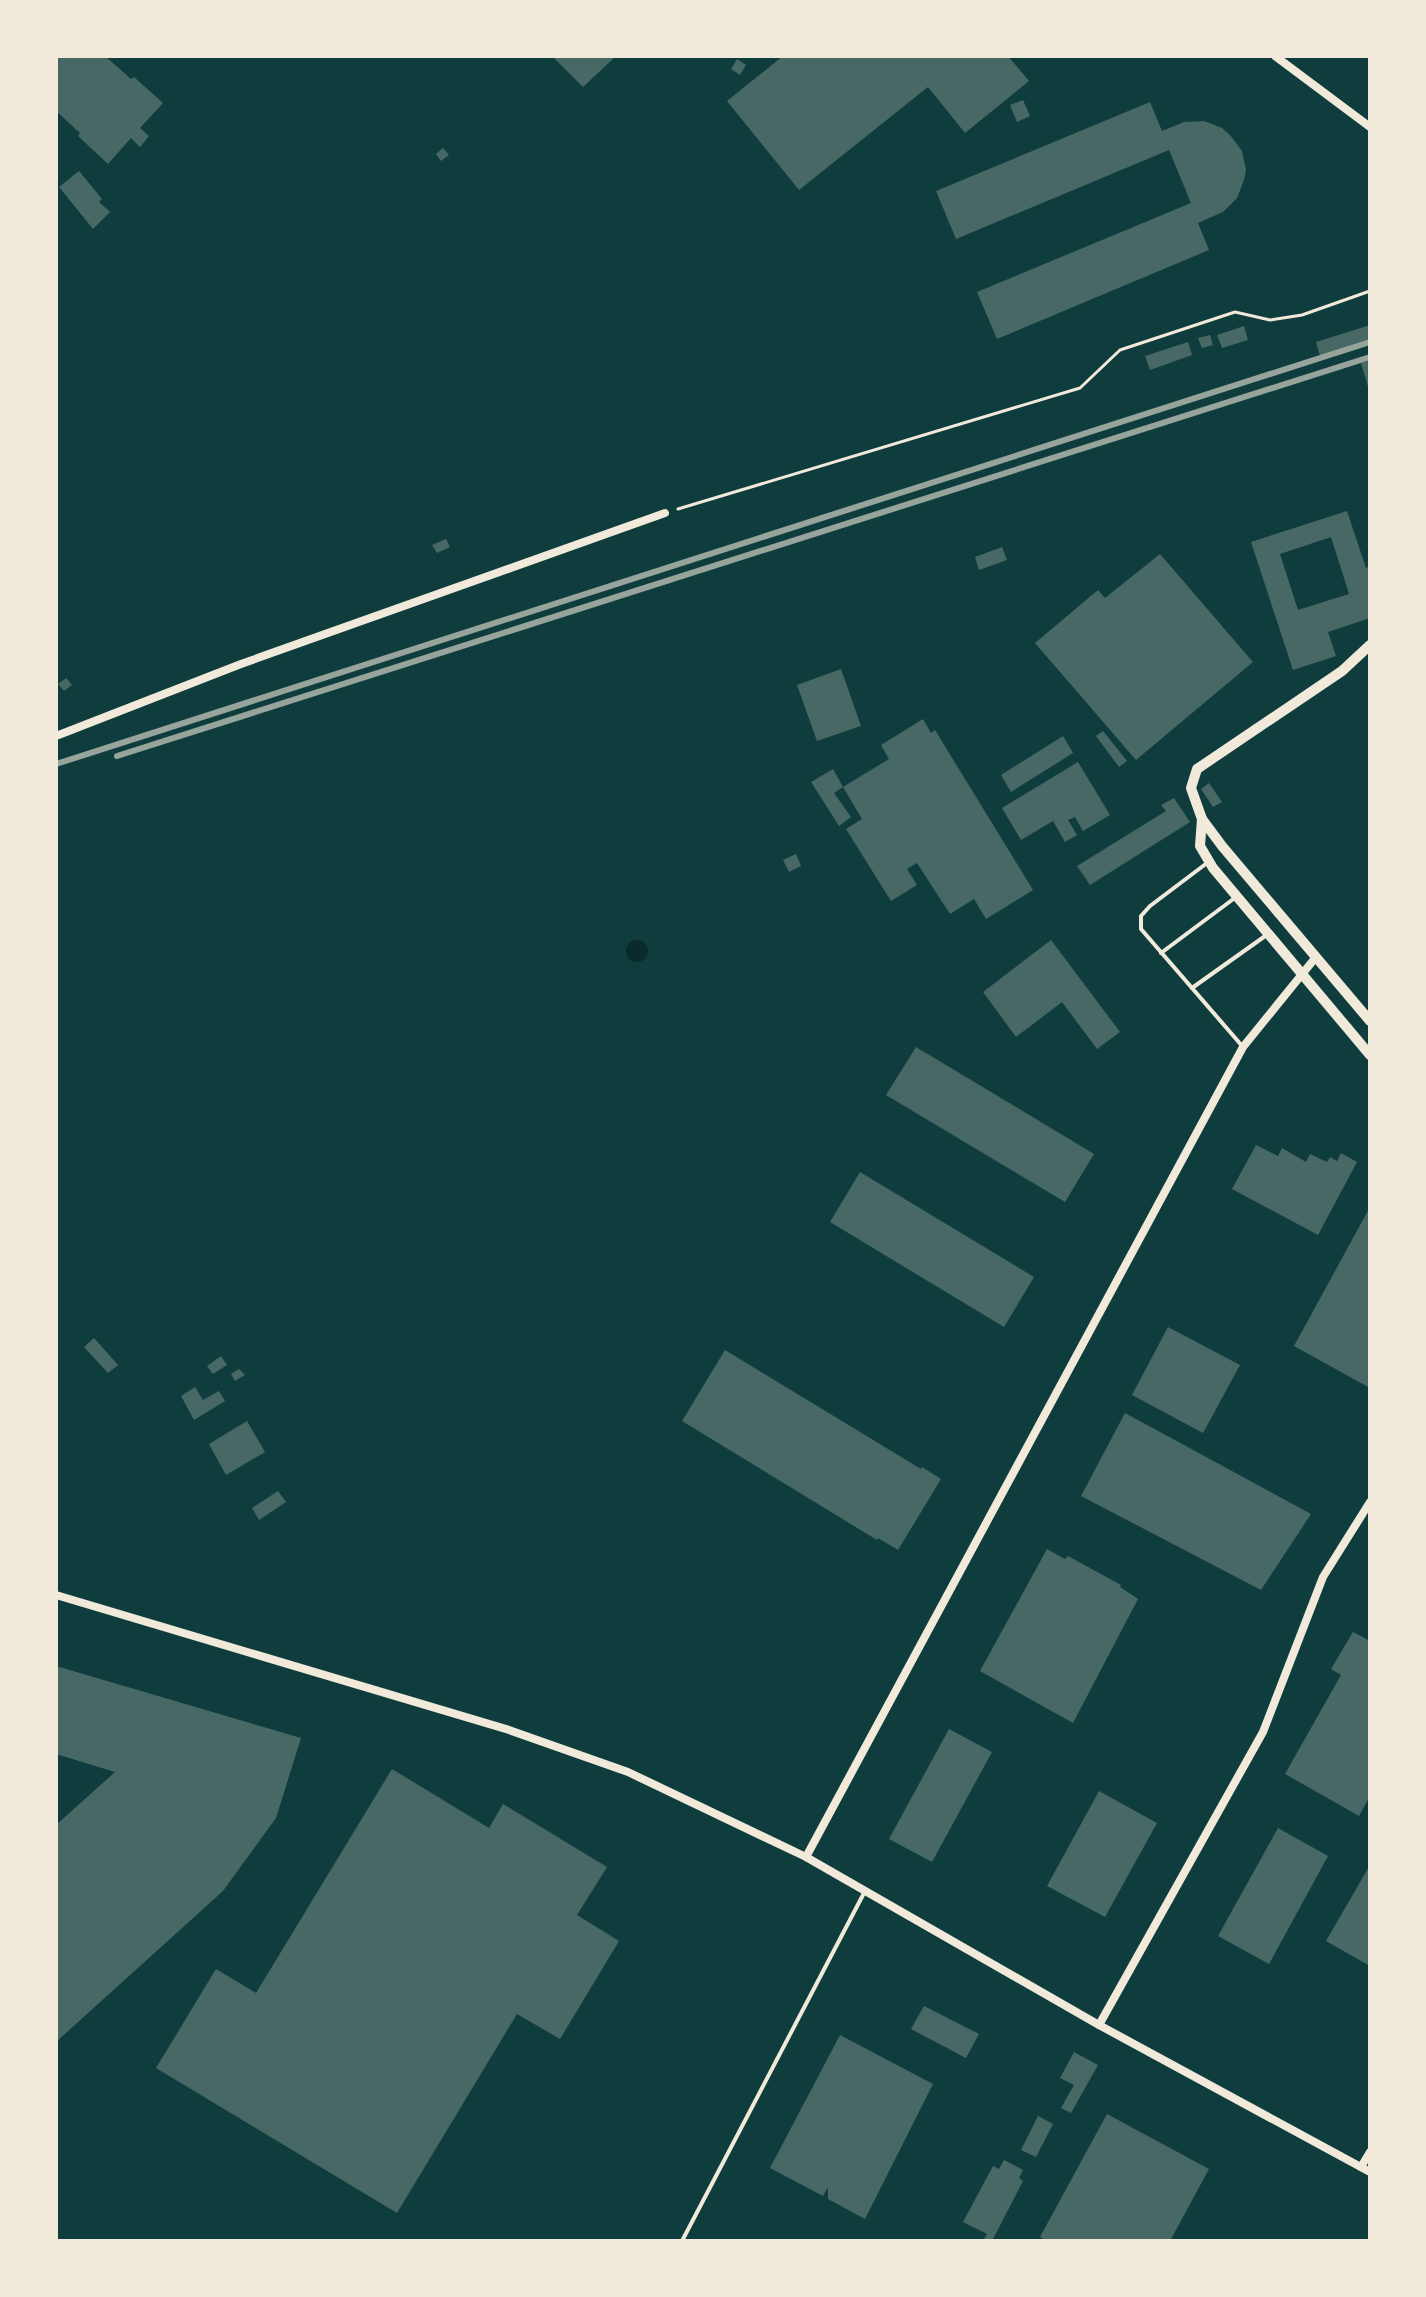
<svg xmlns="http://www.w3.org/2000/svg" width="1426" height="2297" viewBox="0 0 1426 2297" font-family="'Titillium Web',sans-serif">
	<style>
		.water { fill: #0a2a2b }
		.building { fill: #486865; fill-rule: evenodd }
		.lines { fill: none; stroke-linecap: round; stroke-linejoin: round }
		.path { stroke: #f1e9da; stroke-width: 3 }
		.service { stroke: #f1e9da; stroke-width: 4 }
		.minor { stroke: #f1e9da; stroke-width: 8 }
		.tertiary { stroke: #f1e9da; stroke-width: 10 }
		.rail { stroke: #97a49c; stroke-width: 6 }
	</style>
	<rect width="100%" height="100%" fill="#0f3d3e"/>
	<circle class="water" cx="637" cy="951" r="11"/>
	<g class="building">
		<polygon points="56,56 105,56 131,79 134,77 163,103 140,128 149,136 140,147 131,138 108,164 78,136 80,133 56,111"/>
		<polygon points="552,56 616,56 583,87"/>
		<polygon points="783,56 1008,56 1029,81 965,133 928,87 799,190 727,101"/>
		<polygon points="737,59 746,65 740,75 731,69"/>
		<polygon points="1023,100 1030,116 1017,122 1010,105"/>
		<polygon points="1150,102 1162,131 1184,122 1204,121 1222,128 1230,135 1242,151 1246,170 1244,180 1237,198 1223,212 1198,223 1209,250 997,339 977,292 1191,203 1169,150 956,239 936,191"/>
		<polygon points="443,148 449,155 441,161 436,154"/>
		<polygon points="79,171 102,199 99,202 110,212 93,229 59,187"/>
		<polygon points="1370,325 1370,339 1320,356 1316,342"/>
		<polygon points="1244,326 1248,340 1222,348 1217,335"/>
		<polygon points="1210,335 1213,345 1202,348 1198,338"/>
		<polygon points="1188,342 1192,355 1150,370 1145,356"/>
		<polygon points="1370,360 1370,390 1369,390 1361,363"/>
		<path d="M1347,511L1366,568L1370,566V618L1328,632L1336,656L1293,670L1251,542ZM1331,537L1349,594L1298,610L1280,554Z"/>
		<polygon points="446,539 450,547 437,553 432,545"/>
		<polygon points="1002,547 1007,560 979,570 975,557"/>
		<polygon points="1160,554 1253,662 1136,760 1035,643 1098,590 1105,598"/>
		<polygon points="841,669 861,726 817,741 797,685"/>
		<polygon points="66,678 72,685 64,691 58,684"/>
		<polygon points="923,719 931,733 935,730 1033,890 986,919 974,899 950,914 917,863 907,869 917,885 891,901 846,829 862,819 843,787 889,759 881,745"/>
		<polygon points="1103,731 1127,761 1119,767 1096,736"/>
		<polygon points="1063,736 1073,753 1011,792 1001,775"/>
		<polygon points="1078,762 1110,815 1083,831 1075,817 1068,820 1077,835 1065,842 1053,821 1021,840 1002,808"/>
		<polygon points="833,769 843,787 834,793 851,817 839,826 811,782"/>
		<polygon points="1209,783 1222,802 1213,807 1201,789"/>
		<polygon points="1174,798 1190,822 1090,885 1077,866 1166,811 1161,805"/>
		<polygon points="796,854 801,866 789,872 783,860"/>
		<polygon points="1051,940 1120,1032 1097,1049 1062,1002 1016,1037 983,992"/>
		<polygon points="916,1047 1094,1154 1065,1202 886,1095"/>
		<polygon points="1256,1145 1278,1156 1282,1148 1306,1162 1310,1154 1327,1162 1330,1157 1337,1161 1341,1153 1357,1162 1318,1235 1232,1189"/>
		<polygon points="860,1172 1034,1277 1004,1327 830,1222"/>
		<polygon points="1370,1207 1370,1388 1294,1346"/>
		<polygon points="1168,1327 1240,1365 1203,1433 1132,1395"/>
		<polygon points="94,1338 118,1365 108,1373 84,1347"/>
		<polygon points="725,1350 921,1469 922,1467 941,1479 898,1550 878,1538 877,1540 682,1421"/>
		<polygon points="221,1356 227,1365 213,1374 207,1366"/>
		<polygon points="239,1369 245,1375 235,1381 231,1374"/>
		<polygon points="195,1387 203,1400 219,1391 225,1401 194,1420 181,1396"/>
		<polygon points="1125,1413 1311,1514 1261,1590 1081,1496"/>
		<polygon points="247,1421 265,1452 226,1475 209,1444"/>
		<polygon points="278,1491 286,1502 259,1520 252,1508"/>
		<polygon points="1047,1549 1065,1559 1068,1556 1121,1585 1120,1587 1138,1599 1073,1723 980,1671"/>
		<polygon points="1353,1632 1370,1641 1370,1796 1359,1816 1285,1774 1341,1675 1331,1669"/>
		<polygon points="56,1666 301,1738 276,1818 223,1891 56,2042 56,1825 115,1772 56,1754"/>
		<polygon points="949,1729 992,1752 932,1862 889,1839"/>
		<polygon points="392,1769 489,1828 503,1804 607,1867 577,1915 619,1941 560,2039 517,2014 397,2213 156,2068 216,1969 256,1993"/>
		<polygon points="1099,1791 1157,1823 1105,1917 1047,1886"/>
		<polygon points="1278,1828 1328,1856 1269,1964 1218,1936"/>
		<polygon points="1370,1865 1370,1966 1326,1941"/>
		<polygon points="924,2006 979,2034 966,2058 911,2029"/>
		<polygon points="840,2035 933,2084 865,2219 828,2199 828,2187 823,2196 770,2168"/>
		<polygon points="1074,2052 1098,2065 1071,2113 1061,2108 1074,2085 1060,2078"/>
		<polygon points="1107,2114 1209,2169 1170,2241 1047,2241 1040,2237"/>
		<polygon points="1038,2116 1053,2124 1036,2157 1021,2150"/>
		<polygon points="1004,2160 1023,2170 1019,2178 1023,2181 992,2241 983,2241 987,2234 963,2222 993,2166 999,2169"/>
	</g>
	<g class="lines">
		<polyline class="path" points="678,509 1080,388 1120,350 1235,312 1270,320 1302,315 1370,291"/>
		<g class="service">
			<polyline points="1207,863 1150,906 1141,916 1141,929 1243,1047"/>
			<polyline points="1161,953 1236,897"/>
			<polyline points="1192,988 1268,934"/>
			<polyline points="682,2241 864,1893"/>
		</g>
		<g class="minor">
			<polyline points="1275,56 1370,127"/>
			<polyline points="56,736 241,664 665,513"/>
			<polyline points="56,1595 509,1730 628,1772 806,1857 1099,2025 1370,2172"/>
			<polyline points="806,1857 1243,1047 1316,957"/>
			<polyline points="1099,2025 1263,1732 1323,1577 1370,1502"/>
			<polyline points="1361,2167 1370,2152"/>
		</g>
		<g class="tertiary">
			<polyline points="1370,645 1342,671 1197,769 1191,788 1202,819 1222,846 1370,1021"/>
			<polyline points="1202,819 1200,846 1213,868 1370,1055"/>
		</g>
		<g class="rail">
			<polyline points="117,756 1370,357"/>
			<polyline points="56,764 1370,342"/>
		</g>
	</g>
	<rect width="1426" height="2297" fill="none" stroke="#f1e9da" stroke-width="116"/>
</svg>
